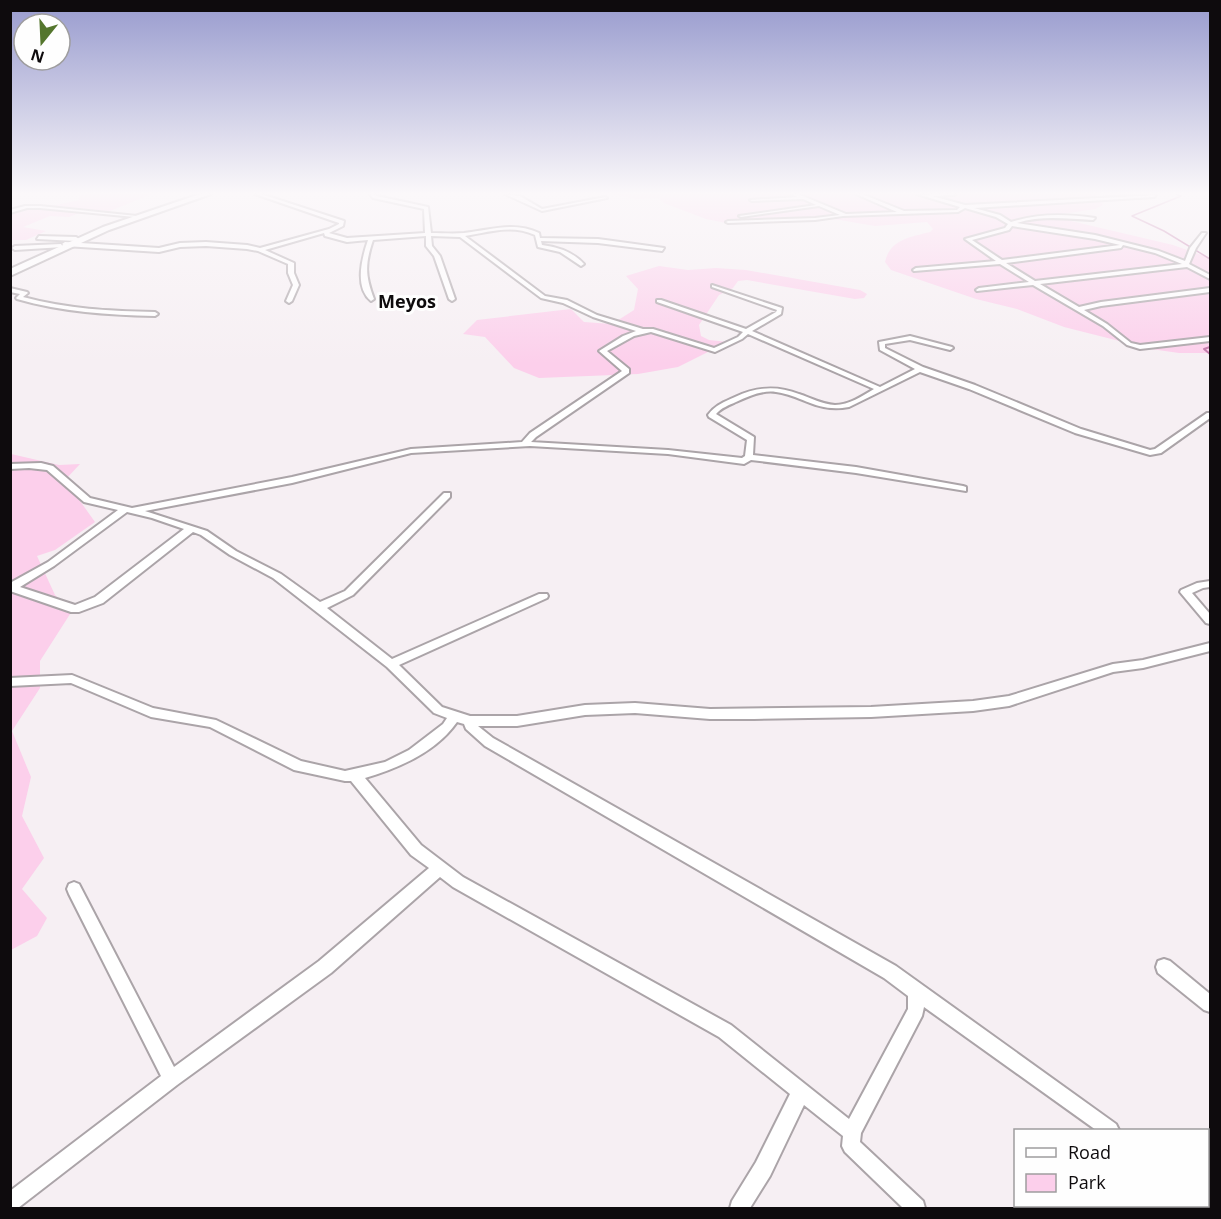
<svg xmlns="http://www.w3.org/2000/svg" width="1221" height="1219" viewBox="0 0 1221 1219" font-family="'Open Sans',sans-serif">
	<style>
		.green { fill: #fccfeb }
		.lines { fill: none; stroke-linecap: round; stroke-linejoin: round }
		.stream-far1 { stroke: #c075a7; stroke-width: 1.5 }
		.stream { stroke: #c075a7; stroke-width: 2 }
		.minor-casing { stroke: #aba4a8; stroke-width: 4 }
		.trunk-casing { stroke: #aba4a8; stroke-width: 4 }
		.minor { fill: #fff; fill-rule: evenodd }
		.trunk { fill: #fff; fill-rule: evenodd }
		.labels { text-anchor: middle; dominant-baseline: central; stroke-width: 6; stroke-linejoin: round; paint-order: stroke }
		.far-quarter-label { font-size: 18px; font-weight: bold; fill: #0e0b0d; stroke: #fefefe }
	</style>
	<rect width="100%" height="100%" fill="#f6eff3"/>
	<g class="green">
		<polygon points="120,194 152,194 100,215 79,213 69,217 50,216 23,227 46,231 26,240 11,240 10,214 34,205 57,205 79,200 79,195"/>
		<path d="M612,194H1096L1103,205L1095,209L1050,216L1173,245L1210,258V353H1179L1151,349L1064,327L1017,309L976,299L891,270L885,262C890,239 911,237 930,232L933,229L927,222L875,226L828,218L752,224L726,223L706,219L664,203L659,198L636,199Z"/>
		<polygon points="659,266 688,270 716,268 746,270 860,290 867,294 864,298 855,299 747,280 738,281 733,288 719,295 699,325 701,336 709,340 728,342 678,367 638,374 539,378 514,368 485,337 463,334 477,320 571,309 584,322 612,324 634,310 638,289 626,276"/>
		<polygon points="11,454 59,465 80,464 65,480 95,522 55,550 37,556 55,595 72,611 40,661 40,688 12,731 31,777 22,816 44,858 22,889 47,918 37,936 11,950"/>
	</g>
	<g class="lines">
		<polyline class="stream-far1" points="1176,194 1181,196 1132,216 1164,231 1210,259"/>
		<polyline class="stream" points="1210,347 1204,349 1210,354"/>
		<g class="minor-casing">
			<g id="minor">
				<path d="M255,194H261L344,221L343,226L329,233L347,238L425,233L424,209L373,198L370,194H374L377,196L428,207L431,233C441,233 453,234 464,233C490,230 514,221 539,233L540,238L598,239L664,248L662,251L598,243L541,241L542,245C558,247 573,252 584,264L581,266L560,252L538,247L535,235C512,224 489,232 465,236L545,296L567,300L597,315L643,329H653L714,348L738,337L743,332L657,302V300H661L746,329L776,312L777,310L712,287V285L782,308L781,314L752,331L880,387L915,369L880,350L879,342L910,336L952,347L953,348L950,350L910,340L885,344V348L923,367L975,385L1081,429L1150,450L1155,449L1207,413H1210V418L1161,453L1150,455L1075,433L969,389L920,372L849,407C817,413 804,396 776,392C762,390 749,396 736,402C729,405 721,408 716,414L754,437L753,455L856,467L963,486L966,487V491L856,473L751,460L744,464L668,454L530,446L411,453L292,483L145,511L207,531L236,551L281,574L320,602L345,591L444,493H450V497L353,595L327,608L392,659L539,594H547L548,596L547,598L399,665L442,707L470,716H517L585,705L635,703L710,709L871,707L973,701L1009,696L1113,664L1143,660L1210,643V651L1143,668L1113,672L1009,706L973,711L871,717L754,719H710L635,713L585,715L517,726H478L493,738L896,966L1116,1124L1119,1130H1096L924,1007L922,1016L861,1133L860,1142L923,1201L925,1208H903L845,1152L842,1146L843,1136L804,1105L770,1176L750,1208H730L732,1201L756,1162L790,1094L719,1037L453,887L440,877L331,973L177,1085L18,1208H10V1191L161,1076L69,894L67,889L69,884L74,882L79,884L174,1067L319,961L429,868L411,855L351,781H345L294,770L210,727L151,717L71,683L10,686V678L72,675L153,708L216,720L301,761L345,771L385,762L409,750L443,724L447,718L434,713L387,667L273,578L230,555L201,535L193,532L103,603L79,612H71L10,591V583L48,562L118,510L84,502L47,470L29,468L10,469V464L41,463L53,466L90,498L132,508L292,477L411,449L522,442L530,433L622,371L599,351L623,336L636,331L593,317L563,303L541,298L460,237L431,236L432,246L440,256L455,299L452,301L449,299L434,256L426,246V236L373,240C365,264 365,275 374,299L371,301C354,287 362,258 368,240L347,242L325,236L324,233L265,250L294,263V273L299,285L292,301L289,303L286,301L293,285L288,273V264L258,251L247,249L206,246L180,247L159,252L65,246L62,244L65,242L159,248L180,243L206,242L247,245L260,248L329,229L339,224V223ZM651,332L715,352L742,339L748,334L874,389C862,396 849,405 835,405C822,404 811,398 799,394C776,385 756,387 735,397C724,402 715,405 708,415L709,417L747,440L745,456L742,458L668,450L531,442L536,437L629,373V369L607,351L634,336ZM127,512L152,518L184,529L95,597L75,605L20,587L54,566ZM457,722L464,724L466,729L485,746L884,978L908,996V1009L849,1119L731,1025L463,877L421,845L365,778C399,768 436,752 457,722Z"/>
				<polygon points="505,194 520,196 542,209 605,197 607,198 542,211"/>
				<path d="M792,194H798L846,214L897,212L856,194H862L904,211L957,210L960,207L917,194L929,195L930,194H956L954,195L932,196L965,205L1156,195L1154,197L974,208L1000,215L1011,222C1039,213 1067,214 1095,218L1093,220C1067,219 1042,215 1017,223L1095,235L1159,251L1185,261L1190,248L1202,233H1206L1196,248L1189,264L1210,275V279L1187,267L1040,284L1079,307L1101,302L1210,288V292L1101,306L1084,310L1107,324L1131,343L1140,345L1210,337V341L1140,349L1127,345L1103,326L1033,285L977,291L976,290L979,288L1029,282L1000,264L914,271L913,270L916,268L996,261L965,239L1005,228L1008,224L996,217L965,208L958,212L843,216L815,220L728,223L726,222L728,221L815,218L840,215L819,206L741,217L739,216L816,205L803,199L752,201L750,200L797,197ZM1012,226L1095,239L1120,245L1002,260L972,240L1009,230ZM1123,245L1155,253L1182,264L1035,281L1006,263L1121,248Z"/>
				<polygon points="25,206 40,206 137,216 135,217 40,208 27,208 10,213 10,210"/>
				<polygon points="39,236 76,237 79,239 76,241 37,239"/>
				<polygon points="61,244 63,247 15,250 12,248 15,246"/>
				<path d="M10,288L27,292L28,293L23,297C67,309 111,311 155,312L158,314L155,316C108,315 62,312 17,299L16,298L20,294L10,292Z"/>
				<polygon points="1210,581 1210,587 1203,588 1192,593 1210,614 1210,624 1206,623 1180,592 1181,590 1197,583"/>
				<polygon points="1164,959 1170,961 1210,994 1210,1012 1204,1010 1158,973 1156,967 1158,961"/>
				<polygon points="1208,1203 1209,1208 1189,1208 1188,1206 1208,1206"/>
			</g>
		</g>
		<g class="trunk-casing">
			<polygon id="trunk" points="200,194 211,194 109,230 10,276 10,269 103,227"/>
		</g>
		<use href="#minor" class="minor"/>
		<use href="#trunk" class="trunk"/>
	</g>
	<linearGradient id="sky" x2="0" y2="1"><stop stop-color="#989bce"/><stop offset="0.53" stop-color="#fbf8fa"/><stop offset="1" stop-color="#fbf8fa" stop-opacity="0"/></linearGradient>
	<rect width="1221" height="364" fill="url(#sky)"/>
	<g class="labels">
		<g class="far-quarter-label">
			<text x="407" y="301">Meyos</text>
		</g>
	</g>
	<rect width="1221" height="1219" fill="none" stroke="#0e0b0d" stroke-width="24"/>
	<rect x="1014" y="1129" width="195" height="78" fill="#fefefe" stroke="#9e9d9e" stroke-width="1.5"/>
	<rect x="1026" y="1148" width="30" height="9" fill="#ffffff" stroke="#9e9d9e" stroke-width="1.5"/>
	<text x="1068" y="1159" font-size="18" fill="#0e0b0d">Road</text>
	<rect x="1026" y="1174" width="30" height="18" fill="#fccfeb" stroke="#9e9d9e" stroke-width="1.5"/>
	<text x="1068" y="1189" font-size="18" fill="#0e0b0d">Park</text>
	<g transform="translate(42 42) rotate(198)"><circle r="28" fill="#fefefe" stroke="#9e9d9e" stroke-width="1.5"/>
	<path d="M0-4.5L10 22L0 15L-10 22Z" fill="#54762d"/>
	<text y="-9" font-size="16" font-weight="bold" text-anchor="middle" fill="#0e0b0d">N</text>
	</g>
</svg>
